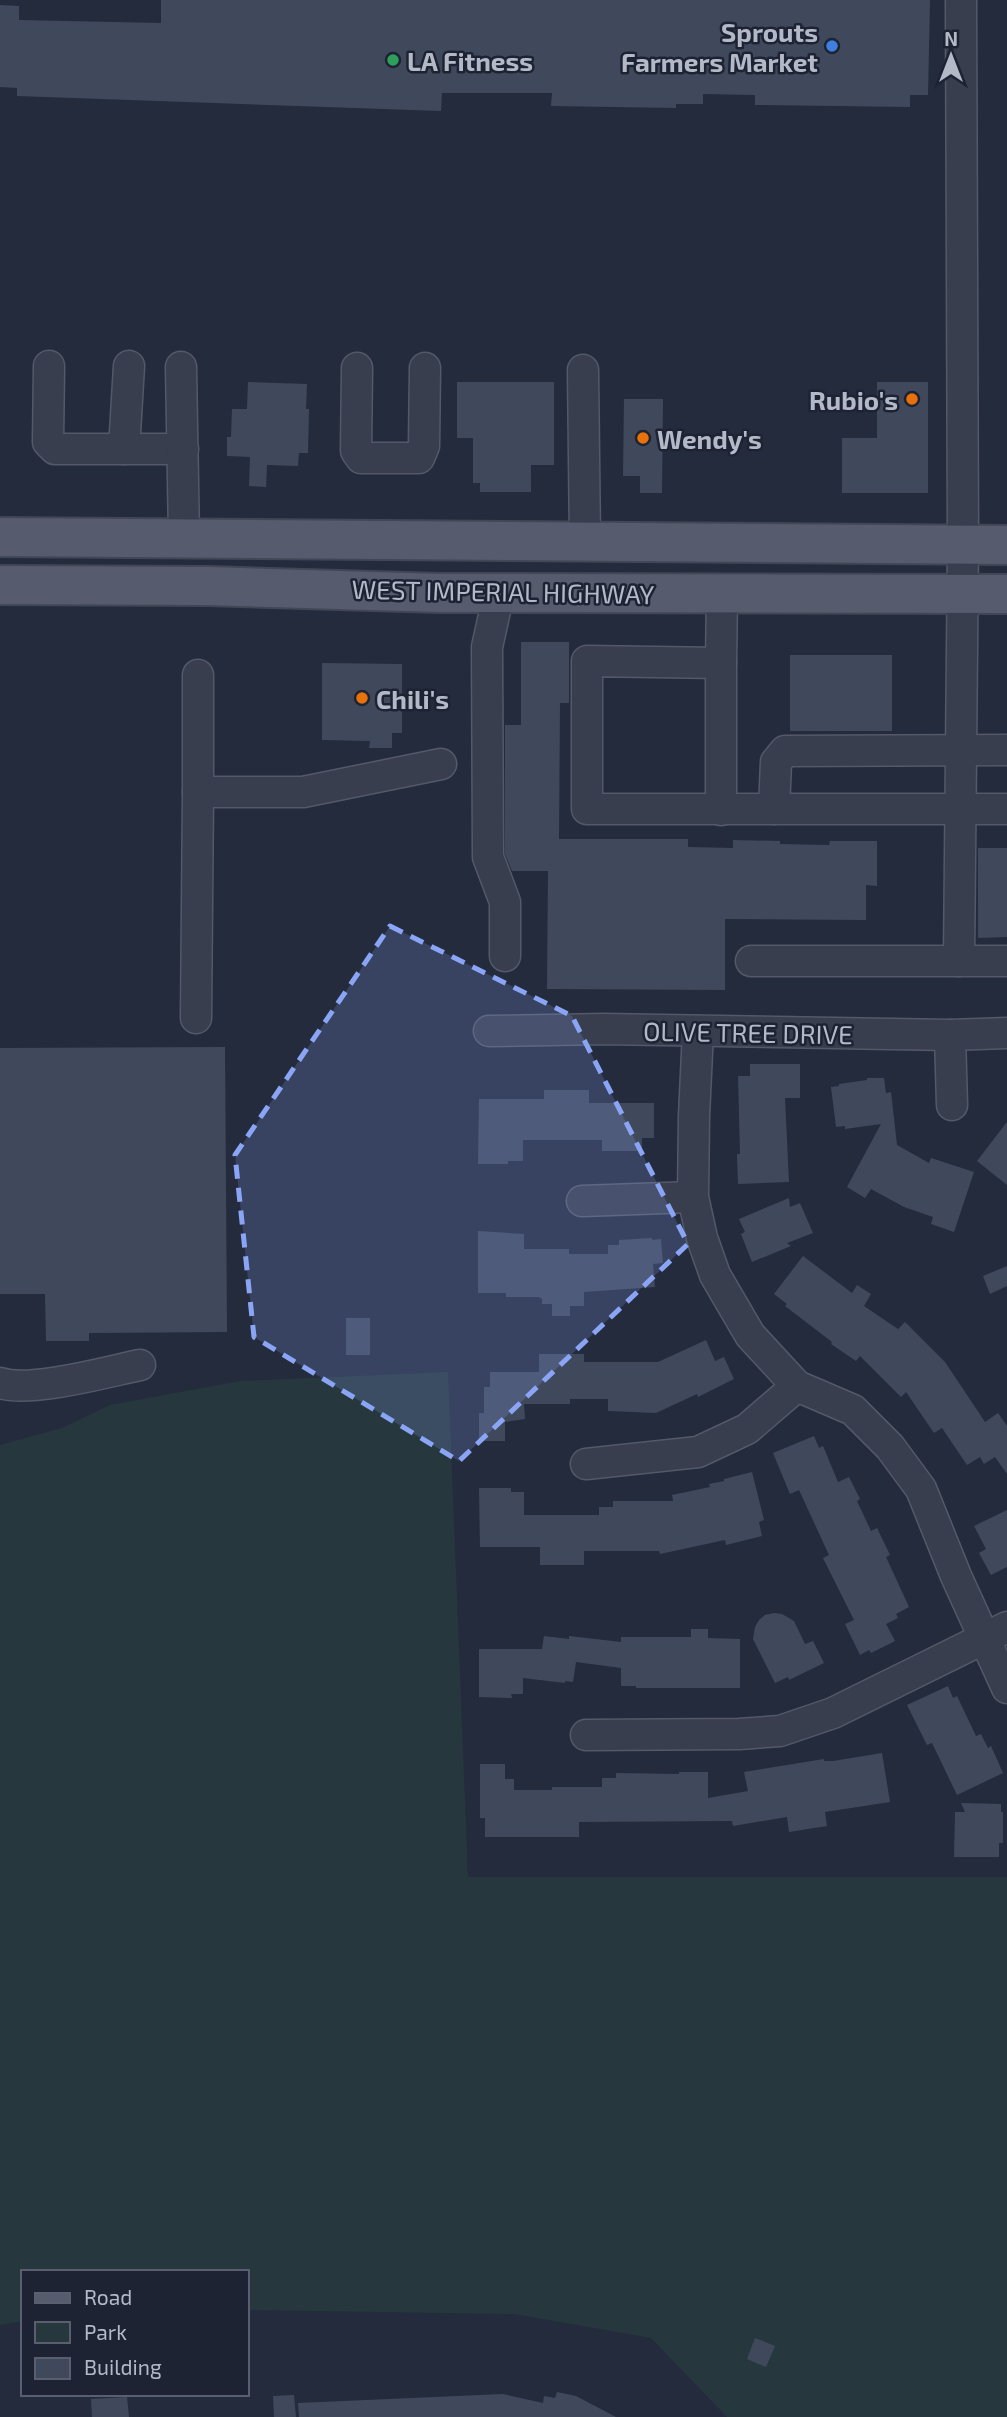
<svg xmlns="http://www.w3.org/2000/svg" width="1007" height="2417" viewBox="0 0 1007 2417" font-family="'Exo 2',sans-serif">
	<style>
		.green { fill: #26383e }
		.building { fill: #40495c }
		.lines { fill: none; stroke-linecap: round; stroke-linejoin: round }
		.minor-casing { stroke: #535968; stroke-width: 33 }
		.major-casing { stroke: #414756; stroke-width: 42 }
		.minor { stroke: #383e4d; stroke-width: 30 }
		.major { stroke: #565c6d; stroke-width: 38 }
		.marked { fill: #8ba5f6; fill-opacity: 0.2; stroke: #8ba5f6; stroke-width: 5; stroke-dasharray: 14 9; stroke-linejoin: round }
		.shop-dot { fill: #3f7fe0; stroke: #1d2332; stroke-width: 2.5 }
		.leisure-dot { fill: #2e9e5b; stroke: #1d2332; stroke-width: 2.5 }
		.food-dot { fill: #e8710a; stroke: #1d2332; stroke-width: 2.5 }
		.labels { text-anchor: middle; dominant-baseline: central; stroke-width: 5; stroke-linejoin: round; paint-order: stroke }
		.poi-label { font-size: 26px; font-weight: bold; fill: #b4b9c8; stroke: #1d2332; text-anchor: start }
		.street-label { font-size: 26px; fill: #b4b9c8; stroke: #1d2332 }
	</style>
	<rect width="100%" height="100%" fill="#242b3d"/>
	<polygon class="green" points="448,1372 468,1877 1007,1877 1007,2417 727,2417 651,2338 515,2314 247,2310 247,2272 23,2272 23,2321 0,2325 0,1445 62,1428 110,1405 240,1381"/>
	<g class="building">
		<polygon points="161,0 930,0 928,95 910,95 910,107 755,105 755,95 703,94 703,104 676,104 676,108 551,106 552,93 442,93 441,111 17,96 17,88 0,87 0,5 19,6 19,20 161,23"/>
		<polygon points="248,382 307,384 306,409 309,409 308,453 299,453 298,466 267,465 266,487 249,486 250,457 227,456 227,437 231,437 232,409 247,409"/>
		<polygon points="457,382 554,382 554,465 531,465 531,492 480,492 480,483 473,483 473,438 457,438"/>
		<polygon points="877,382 928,382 928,493 842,493 842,438 877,438"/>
		<polygon points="624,399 663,399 662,493 640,493 640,476 623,476"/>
		<polygon points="521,642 569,642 569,703 560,703 559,839 688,839 688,847 733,848 733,840 780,841 780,844 829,845 830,841 877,841 877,886 866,885 866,920 725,919 725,990 547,989 548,871 512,871 505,854 505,725 521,725"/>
		<rect x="790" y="655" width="102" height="76"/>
		<polygon points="322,663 402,664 402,733 392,733 392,748 369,748 370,741 322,740"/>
		<polygon points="978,848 1007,848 1007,937 978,938"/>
		<polygon points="225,1047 227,1332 89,1333 89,1341 46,1341 45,1294 0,1294 0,1048"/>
		<polygon points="750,1064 800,1064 800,1098 785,1098 789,1182 738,1184 737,1154 740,1154 738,1076 750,1076"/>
		<polygon points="867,1078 884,1078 886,1093 891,1092 897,1145 929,1163 931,1158 974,1172 954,1232 931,1224 933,1217 904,1207 871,1189 865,1198 847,1187 881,1124 845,1129 845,1126 836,1127 831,1087 839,1086 839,1084 867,1080"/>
		<polygon points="544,1090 589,1090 589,1103 654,1103 654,1138 642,1138 642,1151 602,1151 602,1140 523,1140 523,1161 508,1161 508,1164 478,1164 479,1099 544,1099"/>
		<polygon points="1007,1122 1007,1185 977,1161"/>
		<polygon points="789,1198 790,1207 800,1203 813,1233 787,1243 791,1246 752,1262 741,1234 745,1232 739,1219"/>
		<polygon points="478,1231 524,1234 524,1249 569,1249 569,1254 608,1254 608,1245 619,1245 619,1240 652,1238 652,1240 661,1239 663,1263 653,1264 655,1287 584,1292 584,1306 570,1306 570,1316 552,1316 552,1304 542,1304 542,1299 539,1297 506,1297 506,1293 478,1293"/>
		<polygon points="803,1256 852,1293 857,1285 871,1294 864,1306 898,1329 905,1322 945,1362 985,1422 998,1413 1007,1426 1007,1474 995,1457 984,1464 980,1457 967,1465 942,1428 934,1433 906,1392 901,1397 860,1356 856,1361 831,1344 832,1342 785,1306 787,1304 774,1294"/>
		<polygon points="1007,1266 1007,1286 990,1294 983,1276"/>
		<rect x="346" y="1318" width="24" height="37"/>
		<polygon points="706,1340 715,1361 724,1357 734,1379 698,1397 697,1394 656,1413 608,1411 608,1399 570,1399 570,1404 524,1404 525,1419 505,1422 505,1441 479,1441 479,1413 484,1413 484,1387 490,1387 490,1372 539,1372 539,1354 584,1354 584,1362 658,1362"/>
		<polygon points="814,1436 819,1448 823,1446 838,1482 849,1477 860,1499 857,1501 871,1531 877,1528 890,1555 886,1557 909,1607 896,1614 898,1618 886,1624 895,1641 871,1653 869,1650 860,1655 845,1624 854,1620 823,1558 829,1555 799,1490 790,1494 773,1453"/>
		<polygon points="752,1472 764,1520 759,1522 762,1536 726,1545 725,1540 660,1554 659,1551 584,1551 584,1565 540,1565 540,1547 480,1547 479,1488 511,1488 511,1492 524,1492 524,1515 599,1515 599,1507 613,1507 613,1501 673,1501 672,1495 710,1487 709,1484 724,1481 724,1479"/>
		<polygon points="1007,1510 1007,1567 991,1575 979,1553 986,1549 974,1526"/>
		<polygon points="774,1613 782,1614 794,1621 805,1644 813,1641 824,1663 789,1680 788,1677 775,1683 753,1639 755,1627 759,1620 765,1615"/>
		<polygon points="691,1629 708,1629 708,1638 740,1639 740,1688 636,1688 636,1686 621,1686 621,1668 576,1662 573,1682 565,1681 565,1683 523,1678 523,1694 511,1694 512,1698 479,1697 479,1649 542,1649 544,1636 569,1639 569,1636 621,1642 621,1637 691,1637"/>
		<polygon points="948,1686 953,1698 957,1696 976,1736 981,1734 988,1748 991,1746 1003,1773 957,1795 932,1743 927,1745 907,1705"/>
		<polygon points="882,1753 890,1802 825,1812 827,1826 789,1832 787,1817 733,1826 732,1821 579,1822 579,1837 485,1837 485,1818 480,1818 480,1764 505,1764 505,1779 514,1779 514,1790 552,1790 552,1787 602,1787 602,1778 616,1778 616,1773 679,1774 679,1772 708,1772 708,1798 748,1791 744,1772 824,1759 824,1761 833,1761"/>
		<polygon points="961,1803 1001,1804 1001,1812 1003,1812 1003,1843 999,1843 999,1857 954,1857 955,1812 965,1812"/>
		<polygon points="755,2338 775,2346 766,2367 747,2359"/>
		<polygon points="557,2392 576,2396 616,2417 299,2417 298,2403 503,2394 543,2403 544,2396 555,2398"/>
		<polygon points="294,2395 296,2417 274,2417 273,2396"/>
		<polygon points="127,2397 129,2417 92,2417 91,2399"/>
	</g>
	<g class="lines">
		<g class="minor-casing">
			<g id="minor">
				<polyline points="49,366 48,442 55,449 183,449"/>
				<polyline points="181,367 184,538"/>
				<polyline points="357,368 356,451 361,458 419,458 424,446 425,368"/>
				<polyline points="583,370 585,543"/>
				<polyline points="124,449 129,366"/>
				<polyline points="495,593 495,611 487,647 488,857 505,902 505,956"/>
				<polyline points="722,593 721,663 587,661 587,809 1007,809"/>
				<polyline points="198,675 198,792 303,792 441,764"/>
				<polyline points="774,809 776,762 785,751 1007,750"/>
				<polyline points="721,810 721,663"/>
				<polyline points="751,961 1007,961"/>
				<polyline points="959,961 963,545 961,0"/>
				<polyline points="196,1018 198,792"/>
				<polyline points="489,1031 604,1029 950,1035 1007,1033"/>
				<polyline points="698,1031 694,1116 693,1197 702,1238 715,1275 750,1335 797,1386 853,1410 890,1447 921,1489 956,1576 1007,1688"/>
				<polyline points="950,1035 952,1105"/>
				<polyline points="582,1201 693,1197"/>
				<path d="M0,1383C30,1393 106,1372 140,1365"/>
				<polyline points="586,1464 698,1452 747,1429 797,1386"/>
				<polyline points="586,1735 739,1734 780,1731 833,1713 1007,1627"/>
			</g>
		</g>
		<g class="major-casing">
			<g id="major">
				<polyline points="0,537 1007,545"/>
				<polyline points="0,585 208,586 440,593 1007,594"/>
			</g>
		</g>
		<use href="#minor" class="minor"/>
		<use href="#major" class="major"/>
	</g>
	<path class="marked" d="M390,926L572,1016L688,1244L459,1461L254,1337L235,1155Z"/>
	<circle class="shop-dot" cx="832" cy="46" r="7"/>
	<circle class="leisure-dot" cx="393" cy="60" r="7"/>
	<g class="food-dot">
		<circle cx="912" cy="399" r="7"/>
		<circle cx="643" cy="438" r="7"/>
		<circle cx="362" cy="698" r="7"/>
	</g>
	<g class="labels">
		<g class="poi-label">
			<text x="818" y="31" text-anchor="end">Sprouts<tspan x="818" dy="30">Farmers Market</tspan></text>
			<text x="407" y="60">LA Fitness</text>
			<text x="898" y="399" text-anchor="end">Rubio's</text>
			<text x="657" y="438">Wendy's</text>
			<text x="376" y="698">Chili's</text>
		</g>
		<g class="street-label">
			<text transform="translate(503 591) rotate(1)">WEST IMPERIAL HIGHWAY</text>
			<text transform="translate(748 1032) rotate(1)">OLIVE TREE DRIVE</text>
		</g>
	</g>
	<rect x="21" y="2270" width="228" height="126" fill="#1d2332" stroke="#595f6e" stroke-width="2"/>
	<rect x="35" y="2293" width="35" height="10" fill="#565c6d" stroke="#595f6e" stroke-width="2"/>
	<text x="84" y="2305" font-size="21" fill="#b4b9c8">Road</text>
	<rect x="35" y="2322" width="35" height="21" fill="#26383e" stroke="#595f6e" stroke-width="2"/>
	<text x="84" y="2340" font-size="21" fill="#b4b9c8">Park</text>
	<rect x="35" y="2358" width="35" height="21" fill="#40495c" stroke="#595f6e" stroke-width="2"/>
	<text x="84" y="2375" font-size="21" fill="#b4b9c8">Building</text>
	<g transform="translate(951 56)" stroke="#1d2332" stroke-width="5" paint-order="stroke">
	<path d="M0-5L12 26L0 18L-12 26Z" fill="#b4b9c8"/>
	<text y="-10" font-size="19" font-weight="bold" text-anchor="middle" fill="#b4b9c8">N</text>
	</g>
</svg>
